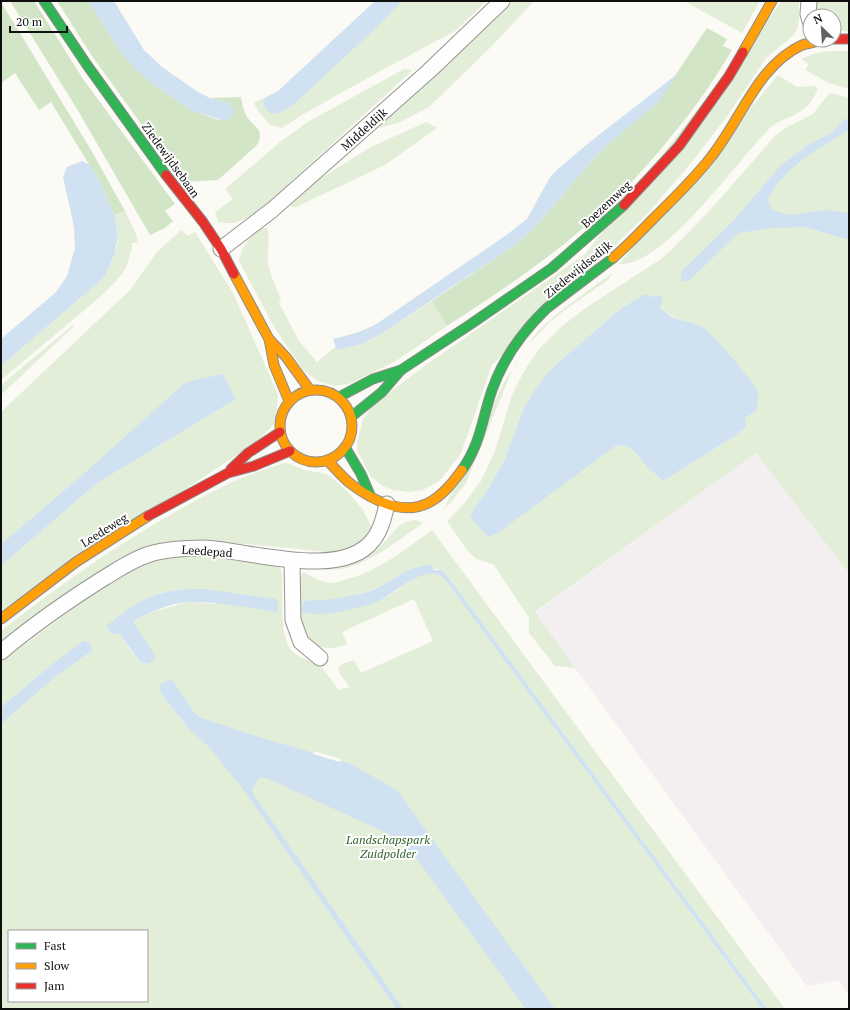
<svg xmlns="http://www.w3.org/2000/svg" width="850" height="1010" viewBox="0 0 850 1010" font-family="'PT Serif',serif">
	<style>
		.industrial { fill: #f3eef0 }
		.green { fill: #e3eed8; fill-rule: evenodd }
		.forest { fill: #d3e5c7 }
		.water { fill: #d0e2f1 }
		.pier { fill: #fbfaf5 }
		.lines { fill: none; stroke-linecap: round; stroke-linejoin: round }
		.stream { stroke: #d0e2f1; stroke-width: 5.5 }
		.street-casing { stroke: #959593; stroke-width: 17 }
		.fast-casing { stroke: #8c8b89; stroke-width: 11 }
		.slow-casing { stroke: #8c8b89; stroke-width: 11 }
		.jam-casing { stroke: #8c8b89; stroke-width: 11 }
		.street { stroke: #fefefe; stroke-width: 15 }
		.fast { stroke: #30b455; stroke-width: 9 }
		.slow { stroke: #ff9f0a; stroke-width: 9 }
		.jam { stroke: #e5322d; stroke-width: 9 }
		.labels { text-anchor: middle; dominant-baseline: central; stroke-width: 4; stroke-linejoin: round; paint-order: stroke }
		.street-label { font-size: 12px; fill: #0f0f0f; stroke: #fff }
		.park-label { font-size: 12px; font-style: italic; fill: #2e5f27; stroke: #fff }
	</style>
	<rect width="100%" height="100%" fill="#fbfaf5"/>
	<polygon class="industrial" points="757,452 849,573 849,995 838,980 807,986 535,613"/>
	<g class="green">
		<polygon points="402,1 487,1 455,31 373,75 302,115 282,128 270,125 258,111 254,103 266,97 263,101 377,27"/>
		<polygon points="513,1 534,1 492,46 429,107 400,122 380,128 379,125"/>
		<polygon points="684,1 760,1 742,33"/>
		<polygon points="782,1 799,1 799,20 797,29 794,35 766,58 728,115 692,162 648,213 492,365 461,453 443,477 438,482 423,490 409,492 393,490 383,486 371,477 357,450 357,444 363,419 374,404 423,367 585,254"/>
		<polygon points="815,1 849,1 849,32 834,29 834,16 818,16 815,8"/>
		<polygon points="827,51 849,51 849,89 829,83 805,70 809,64 801,59 813,54"/>
		<path d="M404,69L413,70L274,197C264,205 250,218 237,222C231,224 224,223 218,222L215,212L233,199L225,189L280,142L308,122Z"/>
		<path d="M778,75L797,87L813,86L814,85L817,88V92C813,98 810,104 804,109C794,117 780,119 770,128C738,159 664,267 619,264Z"/>
		<path d="M831,93L849,98V573L756,453L535,612L575,668L555,666L529,633V618L494,565L475,558L467,550L447,521L463,505L481,481L495,451L512,395L523,373L538,350L561,327L587,307L661,259L670,251L711,209L775,136L785,128L813,114L827,96ZM653,297L664,312L683,321L746,427L735,436L663,481L647,467L633,450L624,445L614,447L475,507L487,491L504,461L523,410L551,369L619,310Z"/>
		<polygon points="426,122 437,128 385,165 296,207 292,207 291,205 318,180 371,147"/>
		<path d="M125,211L136,234L138,243H132V249L127,265L122,274L113,284L100,297L1,380V366L99,282C109,270 119,250 118,233C117,227 115,221 114,215Z"/>
		<path d="M262,228H267C270,236 267,253 268,263C270,275 276,287 281,299L279,303L299,341L317,362L336,346L337,350L362,344L381,334L432,301L447,326L396,361L349,384L335,386L318,381L304,371L274,327L239,261C243,243 248,239 262,228Z"/>
		<polygon points="181,230 188,236 195,232 233,293 278,394 276,422 255,443 1,611 1,566 96,484 236,399 80,477 1,544 1,412 130,290 157,252"/>
		<polygon points="612,273 612,274 608,280 566,309 551,321 529,344 512,371 466,483 452,501 444,509 504,382 537,332 559,312"/>
		<polygon points="73,325 74,326 1,395 1,385"/>
		<path d="M284,463L290,464L304,470L323,473L330,476L348,492L363,510L372,528L366,544L348,554L206,540L184,541L125,559L136,551L120,558L96,574L1,644V631C72,575 148,523 230,483C247,475 266,469 284,463Z"/>
		<path d="M416,520L423,523C401,538 368,565 341,569C335,570 329,569 323,569C341,567 360,563 375,551C389,541 396,520 416,520Z"/>
		<path d="M432,530L785,1009H767L446,574L442,570L437,569C428,570 411,569 403,573C396,575 391,581 384,584C368,593 329,604 311,600C320,602 339,610 347,609C355,609 369,605 376,601C382,599 387,596 393,593C406,585 428,563 444,577L762,1009H1V724L59,674L92,651V646L87,641L51,665L1,707V662C22,647 43,631 64,615C100,588 137,560 182,555C211,552 250,562 279,566C284,574 282,582 282,590C283,608 281,627 287,643C294,659 308,658 319,666C327,672 333,683 339,690L350,687L340,674L338,669L342,664L354,660L361,673L433,641L414,599L342,632L347,644C340,646 333,649 326,648C313,647 301,633 300,621C299,615 300,608 299,602C299,591 298,582 303,572C312,577 321,582 332,583C335,583 340,581 344,580C377,572 405,550 432,530ZM189,589H205L217,604L187,602L152,612L135,620L134,625L148,664L139,662L119,633L109,631L108,628C119,619 130,607 143,600C156,593 174,590 189,589ZM173,681L195,713L200,717L217,723L191,730L189,729L162,695ZM9,931H147V1001H9Z"/>
	</g>
	<g class="forest">
		<polygon points="10,1 34,1 83,79 175,204 165,211 173,221 165,228 150,235 77,109"/>
		<path d="M57,1H89L119,50L151,83L193,111L219,120L234,111L230,104L210,98L241,97C242,102 243,108 245,113C250,126 268,129 256,146L218,180L183,182L92,56Z"/>
		<polygon points="1,2 91,150 125,211 114,215 101,184 51,102 39,110 15,73 1,83"/>
		<path d="M707,28L727,39L723,46L732,50C722,66 712,83 701,98C673,136 643,172 610,204C561,251 504,289 447,326L432,301L515,245L535,227L595,157L668,86Z"/>
	</g>
	<g class="water">
		<polygon points="89,1 114,1 144,50 162,67 198,92 210,98 230,104 234,111 232,117 225,121 193,111 151,83 135,69 119,50"/>
		<path d="M375,1H402L377,27L294,104C286,109 279,115 270,113L265,108L263,101L266,97L278,91Z"/>
		<polygon points="677,74 657,104 615,138 595,157 535,227 515,245 381,334 362,344 337,350 333,339 356,333 375,325 505,236 527,219 550,177 557,170 586,145"/>
		<path d="M845,118L849,121V130C818,149 786,166 768,198L772,210L789,215L826,210L849,213V240L805,227L772,228L738,233L689,281H681V272L735,219L780,166L808,145L833,132Z"/>
		<polygon points="82,161 90,165 101,184 114,215 118,234 115,253 106,274 99,282 1,366 1,339 56,292 67,276 75,248 74,227 63,177 67,167"/>
		<path d="M645,294L653,297L658,296L662,297V303L660,307C670,321 689,320 703,327C711,332 754,382 757,390C759,397 758,404 756,411L745,418L746,427L735,436L663,481L647,467L633,450L624,445L614,447L498,533L488,537L470,517L475,507L487,491L504,461L523,410L534,391L551,369L619,310Z"/>
		<polygon points="223,374 236,399 96,484 1,566 1,544 80,477 186,382"/>
		<path d="M430,564L434,570H442L446,574L767,1009H762L444,578C425,561 392,597 374,603C354,609 322,618 302,612L303,602C310,599 317,601 324,600C339,599 353,595 367,592C380,588 391,579 403,573C411,568 420,567 430,564Z"/>
		<path d="M189,589H205L276,599L278,602V612C250,608 216,601 188,602C170,603 151,612 135,620L134,623L155,655L154,660L148,664L140,662L119,633L113,634L109,631L107,625C119,617 131,606 143,600C157,593 174,590 189,589Z"/>
		<polygon points="83,641 88,642 92,646 92,651 59,674 1,724 1,707 51,665"/>
		<polygon points="168,680 173,681 195,713 200,717 249,734 351,764 397,790 555,1009 526,1009 413,854 400,842 389,834 266,778 262,777 258,779 252,790 253,795 250,798 210,748 189,729 162,695 160,690 160,685"/>
	</g>
	<polygon class="pier" points="314,751 341,759 340,762 313,754"/>
	<g class="lines">
		<polyline class="stream" points="252,797 400,1009"/>
		<g class="street-casing">
			<g id="street">
				<polyline points="809,1 808,14 810,21"/>
				<polyline points="221,249 272,210 357,135 429,71 502,1"/>
				<polyline points="292,561 293,620 301,642 320,658"/>
				<path d="M1,652C33,625 69,600 104,578C119,569 133,559 150,554C167,549 186,548 204,548C247,550 342,581 373,540C381,530 384,517 387,504"/>
			</g>
		</g>
		<g class="fast-casing">
			<g id="fast">
				<polyline points="44,1 87,65 166,175"/>
				<polyline points="339,397 373,379 401,370 471,324 552,268 624,205"/>
				<polyline points="351,417 382,392 401,370"/>
				<polyline points="345,447 361,474 370,495"/>
				<path d="M462,470C481,443 482,419 492,390C503,359 524,330 547,308L613,258"/>
			</g>
		</g>
		<g class="slow-casing">
			<g id="slow">
				<polyline points="743,52 772,1"/>
				<path d="M613,258C628,245 641,231 655,217C674,198 694,179 711,157C741,120 757,66 802,45C809,43 816,42 823,40"/>
				<polyline points="234,274 269,339 274,365 289,401"/>
				<polyline points="269,339 286,357 310,390"/>
				<circle cx="316" cy="426" r="36"/>
				<path d="M327,460C335,468 342,477 351,484C372,500 404,517 430,502C443,495 453,482 462,470"/>
				<polyline points="1,619 76,562 148,516"/>
			</g>
		</g>
		<g class="jam-casing">
			<g id="jam">
				<polyline points="834,39 849,39"/>
				<polyline points="166,175 203,222 221,249 234,274"/>
				<polyline points="624,205 679,146 729,76 743,52"/>
				<polyline points="231,469 248,453 280,432"/>
				<polyline points="148,516 228,473 254,466 290,451"/>
			</g>
		</g>
		<use href="#street" class="street"/>
		<use href="#fast" class="fast"/>
		<use href="#slow" class="slow"/>
		<use href="#jam" class="jam"/>
	</g>
	<g class="labels">
		<g class="street-label">
			<text transform="translate(364 129) rotate(-42)">Middeldijk</text>
			<text transform="translate(171 160) rotate(54)">Ziedewijdsebaan</text>
			<text transform="translate(606 204) rotate(-43)">Boezemweg</text>
			<text transform="translate(578 269) rotate(-39)">Ziedewijdsedijk</text>
			<text transform="translate(104 530) rotate(-32)">Leedeweg</text>
			<text transform="translate(207 551) rotate(4)">Leedepad</text>
		</g>
		<g class="park-label">
			<text x="388" y="839">Landschapspark<tspan x="388" dy="14">Zuidpolder</tspan></text>
		</g>
	</g>
	<rect width="850" height="1010" fill="none" stroke="#0f0f0f" stroke-width="4"/>
	<rect x="8" y="930" width="140" height="72" fill="#ffffff" stroke="#9f9f9f"/>
	<rect x="16" y="943" width="20" height="6" fill="#30b455" stroke="#9f9f9f"/>
	<text x="44" y="950" font-size="12" fill="#0f0f0f">Fast</text>
	<rect x="16" y="963" width="20" height="6" fill="#ff9f0a" stroke="#9f9f9f"/>
	<text x="44" y="970" font-size="12" fill="#0f0f0f">Slow</text>
	<rect x="16" y="983" width="20" height="6" fill="#e5322d" stroke="#9f9f9f"/>
	<text x="44" y="990" font-size="12" fill="#0f0f0f">Jam</text>
	<g transform="translate(822 28) rotate(335)"><circle r="19" fill="#ffffff" stroke="#9f9f9f"/>
	<path d="M0-3L7 15L0 10L-7 15Z" fill="#626160"/>
	<text y="-6" font-size="11" font-weight="bold" text-anchor="middle" fill="#0f0f0f">N</text>
	</g>
	<path d="M10 26v6h57v-6" fill="none" stroke="#0f0f0f" stroke-width="2"/>
	<text x="16" y="26" font-size="12" fill="#0f0f0f" stroke="#ffffff" stroke-width="3" paint-order="stroke">20 m</text>
</svg>
